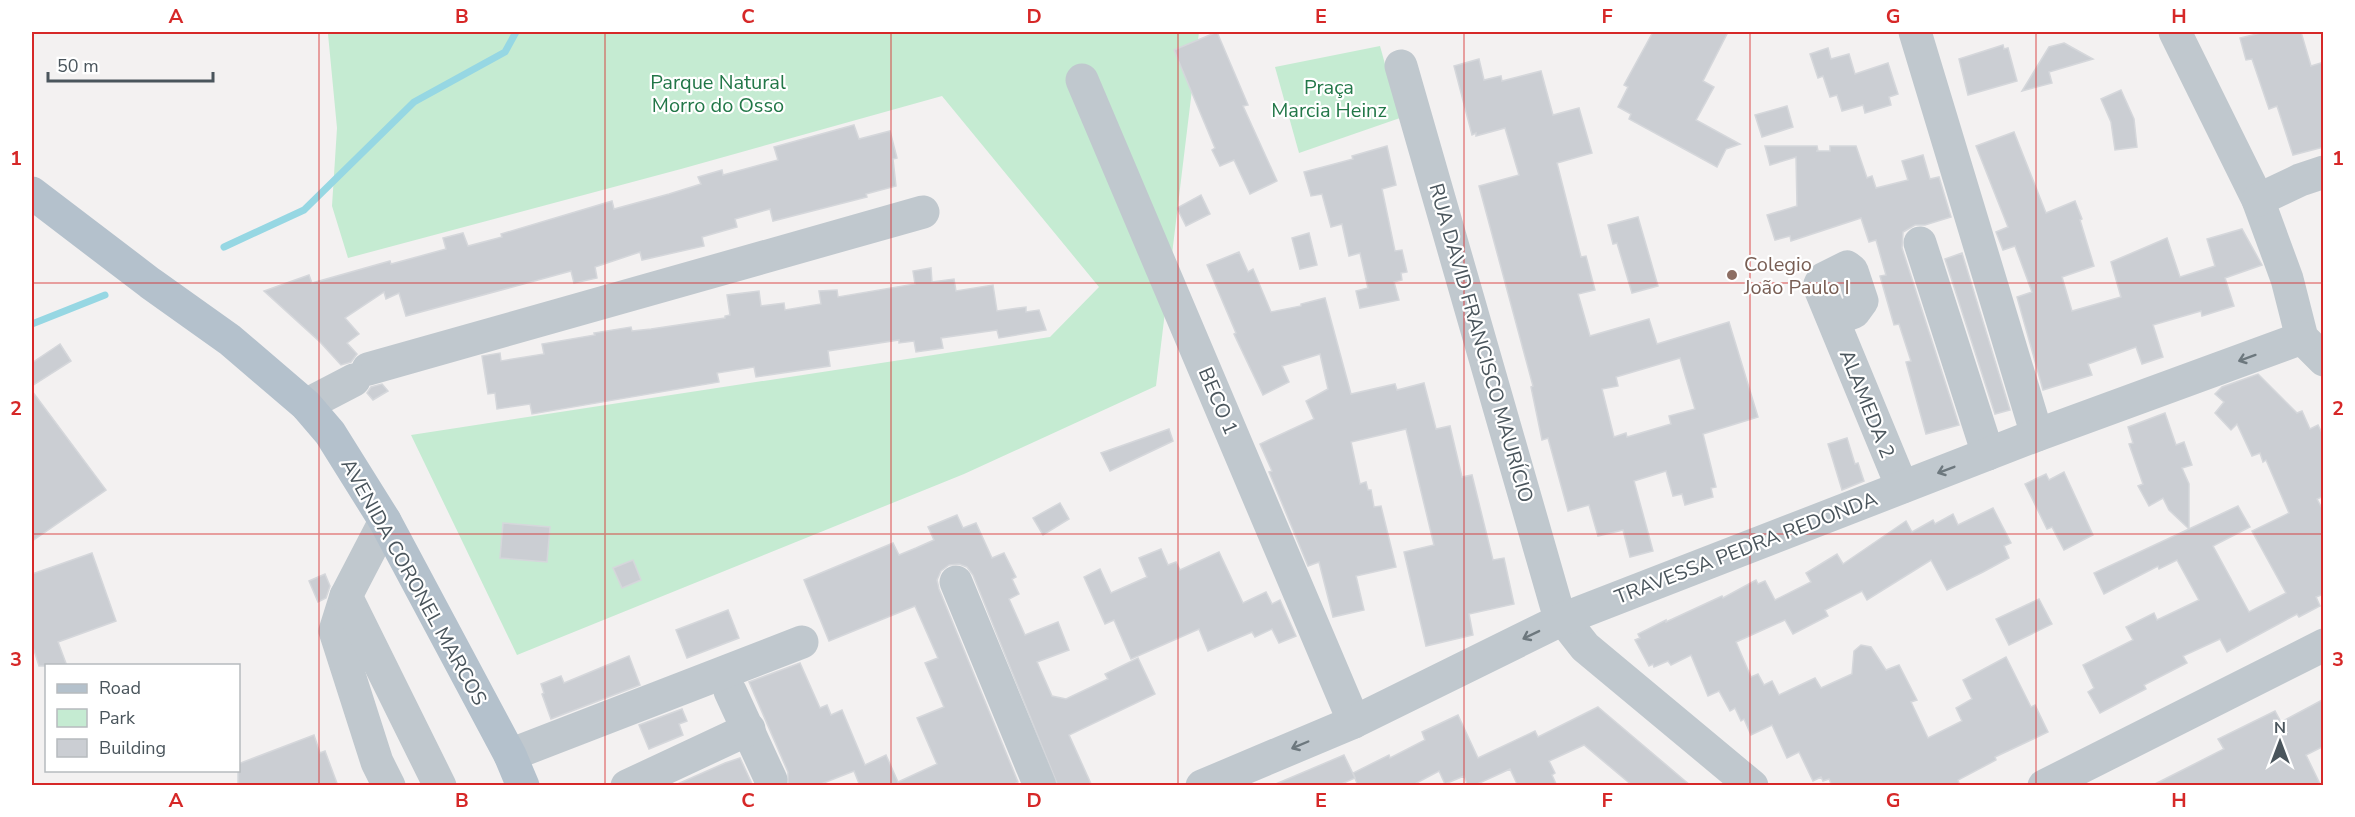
<svg xmlns="http://www.w3.org/2000/svg" width="2355" height="817" viewBox="0 0 2355 817" font-family="'Nunito Sans',sans-serif">
	<style>
		.green { fill: #c5ebd2 }
		.lines { fill: none; stroke-linecap: round; stroke-linejoin: round }
		.stream { stroke: #96d7e3; stroke-width: 7 }
		.building { fill: #cbced3; stroke: #d5d7db; stroke-width: 1.5; fill-rule: evenodd }
		.minor { stroke: #c0c8ce; stroke-width: 33 }
		.major { stroke: #b4c1cc; stroke-width: 33 }
		.oneway { stroke: #6d787e }
		.grid { fill: none; stroke: #d62828; stroke-width: 1.5; stroke-opacity: 0.55 }
		.education-dot { fill: #8d6e63; stroke: #fff; stroke-width: 2 }
		.labels { text-anchor: middle; dominant-baseline: central; stroke-width: 4.5; stroke-linejoin: round; paint-order: stroke }
		.park-label { font-size: 20px; fill: #227748; stroke: #fff }
		.education-label { font-size: 20px; fill: #785e54; stroke: #fff; text-anchor: start }
		.street-label { font-size: 20px; fill: #4a555c; stroke: #fff }
		.neatline { fill: none; stroke: #d62828; stroke-width: 2 }
		.grid-label { font-size: 20px; text-anchor: middle; font-weight: bold; fill: #d62828 }
	</style>
	<rect width="100%" height="100%" fill="#f3f1f1"/>
	<g class="green">
		<polygon points="332,32 1199,32 1156,386 964,474 517,655 411,435 1050,337 1099,287 942,96 681,169 348,258 332,206 337,128 328,34"/>
		<polygon points="1380,46 1400,118 1299,153 1275,67"/>
	</g>
	<g class="lines">
		<g class="stream">
			<polyline points="224,247 304,210 414,102 505,52 516,32"/>
			<polyline points="32,324 105,295"/>
		</g>
	</g>
	<g class="building">
		<polygon points="1217,32 1248,105 1243,106 1277,181 1250,194 1234,160 1220,166 1212,150 1215,148 1174,50"/>
		<polygon points="1653,32 1728,32 1703,81 1714,87 1696,120 1740,144 1726,149 1717,167 1629,119 1631,114 1618,107 1628,87 1624,85"/>
		<polygon points="2265,32 2301,32 2311,66 2324,62 2324,147 2293,155 2277,106 2269,109 2252,59 2246,60 2240,38"/>
		<polygon points="2064,43 2093,59 2049,72 2052,83 2022,91 2049,47"/>
		<polygon points="2003,45 2004,49 2008,48 2017,81 1968,95 1959,59"/>
		<polygon points="1828,48 1831,59 1849,54 1855,74 1888,63 1898,94 1889,97 1891,105 1865,113 1863,105 1842,111 1837,95 1830,97 1823,76 1818,78 1810,54"/>
		<path d="M1479,59L1484,80L1501,76L1502,81L1541,71L1553,115L1579,108L1592,153L1557,163L1581,257L1586,256L1595,290L1578,294L1590,336L1649,319L1657,344L1729,322L1758,417L1703,434L1716,487L1711,488L1713,497L1685,505L1682,494L1673,496L1666,471L1634,481L1653,551L1630,557L1623,530L1598,536L1589,505L1568,511L1548,438L1542,440L1531,387L1533,386L1479,186L1519,175L1505,128L1476,136V133L1472,135L1454,66ZM1680,358L1695,409L1669,416L1671,424L1627,437L1626,433L1614,437L1602,389L1618,386L1616,377Z"/>
		<polygon points="2121,90 2134,119 2137,147 2115,150 2111,122 2101,99"/>
		<polygon points="1787,106 1793,127 1762,137 1755,115"/>
		<polygon points="854,125 859,139 890,131 897,158 893,159 896,186 866,194 867,197 773,221 770,209 735,219 737,227 702,237 704,246 642,260 640,252 595,267 597,278 574,283 571,271 406,316 399,293 386,299 384,292 345,318 359,334 347,343 357,354 351,362 341,365 320,342 264,291 309,275 312,283 390,261 391,264 446,249 443,238 463,233 468,246 502,237 501,234 612,201 614,209 669,194 701,184 698,177 722,170 723,175 778,160 774,147"/>
		<polygon points="2014,132 2046,213 2075,201 2082,219 2080,220 2094,266 2062,277 2072,311 2121,297 2111,262 2167,238 2180,277 2215,266 2207,239 2242,229 2262,265 2225,278 2234,306 2202,316 2201,311 2153,325 2163,357 2142,364 2136,347 2088,364 2092,375 2043,390 2017,297 2032,292 2015,246 2003,250 1996,232 2008,227 1976,146"/>
		<polygon points="1387,146 1396,185 1382,189 1395,251 1402,250 1407,272 1401,273 1402,280 1394,282 1399,300 1360,308 1356,291 1368,288 1360,253 1349,256 1342,224 1331,227 1322,194 1311,196 1304,172 1353,159 1352,156"/>
		<polygon points="1765,146 1817,146 1818,151 1816,151 1830,151 1830,146 1856,146 1867,178 1872,176 1876,188 1908,180 1902,161 1923,155 1930,179 1939,177 1951,217 1925,225 1915,225 1903,232 1902,248 1959,425 1926,434 1906,362 1911,361 1899,324 1894,325 1880,276 1886,275 1876,240 1869,242 1861,218 1791,241 1790,236 1775,240 1767,215 1797,206 1796,157 1770,165"/>
		<polygon points="1201,195 1210,214 1186,226 1177,208"/>
		<polygon points="1638,217 1658,286 1632,293 1617,243 1613,244 1608,225"/>
		<polygon points="1309,233 1317,265 1300,269 1292,238"/>
		<polygon points="1239,252 1248,272 1253,269 1271,312 1301,306 1301,304 1325,298 1351,394 1395,384 1397,390 1424,383 1436,429 1450,426 1462,477 1472,475 1493,560 1504,558 1514,604 1469,614 1473,635 1426,646 1404,552 1434,545 1406,429 1351,442 1360,484 1366,482 1368,490 1371,490 1374,507 1381,506 1396,567 1356,576 1364,610 1333,617 1319,562 1308,566 1269,472 1272,471 1260,444 1314,419 1306,401 1328,389 1320,354 1282,366 1289,382 1263,395 1234,334 1236,333 1207,265"/>
		<polygon points="1962,253 2010,410 1995,414 1945,259"/>
		<polygon points="931,268 932,282 954,279 956,291 993,285 997,311 1026,307 1026,312 1039,310 1046,330 999,338 997,330 941,338 943,348 916,352 914,341 899,343 899,340 828,351 830,366 756,377 754,367 717,373 719,382 532,414 530,404 497,409 495,393 488,394 482,356 500,353 501,361 544,354 542,344 595,335 594,333 631,327 632,331 651,329 725,318 725,316 730,315 727,295 759,291 761,306 784,303 785,310 821,304 819,291 837,290 838,297 915,284 913,271"/>
		<polygon points="60,344 71,361 32,386 32,363"/>
		<polygon points="2258,374 2297,413 2302,411 2310,429 2318,425 2324,437 2324,496 2317,499 2324,512 2324,594 2316,597 2320,606 2299,617 2297,614 2227,652 2220,639 2183,656 2187,663 2144,685 2146,689 2100,713 2088,692 2094,688 2083,665 2133,640 2126,627 2154,613 2157,620 2199,600 2177,560 2159,569 2158,566 2104,594 2094,573 2189,529 2169,510 2163,498 2149,506 2138,486 2143,484 2129,444 2133,443 2128,427 2165,413 2176,445 2184,442 2192,465 2182,468 2189,484 2189,529 2238,506 2250,527 2213,546 2249,612 2286,593 2252,531 2289,513 2266,460 2263,462 2260,453 2252,456 2237,424 2231,430 2215,413 2224,402 2215,394 2222,387"/>
		<polygon points="382,384 388,391 373,400 367,393 371,387"/>
		<polygon points="32,391 106,490 32,541"/>
		<polygon points="1169,429 1173,441 1110,471 1101,453"/>
		<polygon points="1847,438 1855,464 1858,463 1864,481 1842,490 1828,444"/>
		<polygon points="2064,472 2093,535 2064,550 2052,527 2047,529 2025,484 2046,474 2049,480"/>
		<polygon points="1060,503 1069,519 1043,535 1033,518"/>
		<polygon points="1993,508 2011,543 2004,546 2009,558 1983,572 1947,590 1931,560 1867,600 1862,591 1825,610 1828,616 1793,634 1785,620 1736,642 1751,677 1758,674 1764,685 1772,681 1779,695 1815,678 1821,688 1852,674 1854,651 1861,645 1871,647 1886,670 1899,665 1917,700 1911,702 1928,738 1962,721 1956,708 1972,699 1963,680 2006,657 2031,707 2035,705 2048,732 1995,757 1996,760 1958,780 1960,786 1832,786 1829,779 1823,781 1821,777 1813,781 1799,752 1787,758 1772,725 1751,735 1744,719 1741,721 1735,708 1730,711 1719,691 1708,696 1691,655 1671,665 1668,661 1654,667 1653,664 1649,666 1635,640 1640,638 1638,634 1666,620 1666,622 1722,596 1723,598 1756,580 1758,584 1765,581 1775,600 1811,582 1806,573 1837,554 1843,564 1906,521 1912,532 1933,520 1935,524 1953,514 1958,525"/>
		<polygon points="957,515 963,528 976,523 992,558 1004,553 1016,577 1012,579 1019,594 1009,599 1025,635 1058,622 1069,650 1037,662 1052,696 1066,699 1108,679 1105,674 1138,658 1155,694 1069,735 1092,786 1058,786 973,575 967,567 959,564 949,565 941,571 937,580 939,589 1018,782 1011,786 860,786 854,771 816,786 788,786 788,772 749,682 800,663 820,708 827,705 831,715 842,710 865,765 886,755 898,782 937,764 917,718 944,707 925,663 938,658 915,606 829,641 804,580 893,543 899,555 916,548 934,540 928,527"/>
		<polygon points="503,523 550,527 547,562 500,558"/>
		<polygon points="1161,549 1168,565 1176,562 1180,570 1219,552 1243,603 1266,592 1272,604 1280,600 1296,636 1279,643 1272,629 1255,637 1252,632 1208,651 1199,629 1131,659 1114,620 1105,624 1084,577 1100,569 1111,593 1147,577 1139,558"/>
		<polygon points="92,553 116,621 58,642 67,666 39,666 32,644 32,574"/>
		<polygon points="633,560 641,580 622,588 613,568"/>
		<polygon points="325,574 330,586 326,598 318,602 309,581"/>
		<polygon points="2039,599 2052,624 2009,645 1996,619"/>
		<polygon points="728,610 739,638 687,658 676,630"/>
		<polygon points="629,656 640,685 551,719 542,694 544,693 541,684 561,676 564,683"/>
		<polygon points="2324,699 2324,746 2306,755 2321,786 2151,786 2224,749 2218,739 2275,711 2281,722"/>
		<polygon points="1598,707 1691,786 1633,786 1584,745 1549,761 1555,773 1552,775 1557,786 1518,786 1510,769 1473,786 1468,786 1464,776 1445,784 1439,771 1411,786 1358,786 1353,773 1389,755 1390,758 1425,740 1422,732 1458,715 1478,758 1535,731 1538,737"/>
		<polygon points="682,709 687,721 679,724 683,735 649,749 639,725"/>
		<polygon points="314,735 320,753 325,751 338,786 238,786 238,764"/>
		<polygon points="1344,755 1355,778 1337,786 1271,786"/>
		<polygon points="740,758 753,786 673,786 725,763"/>
	</g>
	<g class="lines">
		<g class="minor">
			<polyline points="1915,32 2037,435"/>
			<polyline points="2175,32 2258,200 2287,279 2302,338 2324,360"/>
			<polyline points="1401,66 1556,605 1563,619 1585,647 1752,786"/>
			<polyline points="1082,80 1354,722"/>
			<polyline points="2258,200 2300,180 2324,172"/>
			<polyline points="1920,243 1988,454"/>
			<polyline points="1833,320 1854,312 1862,301 1852,271 1847,267 1823,279 1820,284 1821,291 1902,487"/>
			<polyline points="368,369 923,212"/>
			<polyline points="306,405 354,380"/>
			<polyline points="385,521 346,596 335,631 377,762 389,786"/>
			<polyline points="956,582 1040,786"/>
			<polyline points="346,596 440,786"/>
			<polyline points="730,691 771,780"/>
			<polyline points="510,755 802,642"/>
			<polyline points="627,786 749,729"/>
			<polyline points="1202,786 1354,722 1563,619 2037,435 2302,338"/>
			<polyline points="2044,786 2324,645"/>
		</g>
		<polyline class="major" points="32,193 150,283 230,340 306,405 330,433 385,521 510,755 523,786"/>
	</g>
	<defs><path id="oneway-shaft" d="M-6 0H5M1.5-3L5.5 0L1.5 3" fill="none" stroke-width="1.6" stroke-linecap="round" stroke-linejoin="round" transform="scale(1.5)"/></defs>
	<g class="oneway">
		<use href="#oneway-shaft" transform="translate(2247 358) rotate(160)"/>
		<use href="#oneway-shaft" transform="translate(1946 470) rotate(159)"/>
		<use href="#oneway-shaft" transform="translate(1531 635) rotate(154)"/>
		<use href="#oneway-shaft" transform="translate(1300 745) rotate(157)"/>
	</g>
	<path class="grid" d="M319,32V786M605,32V786M891,32V786M1178,32V786M1464,32V786M1750,32V786M2036,32V786M32,283H2324M32,534H2324"/>
	<circle class="education-dot" cx="1732" cy="275" r="6"/>
	<g class="labels">
		<g class="park-label">
			<text x="718" y="82">Parque Natural<tspan x="718" dy="23">Morro do Osso</tspan></text>
			<text x="1329" y="87">Praça<tspan x="1329" dy="23">Marcia Heinz</tspan></text>
		</g>
		<g class="education-label">
			<text x="1744" y="264">Colegio<tspan x="1744" dy="23">João Paulo I</tspan></text>
		</g>
		<g class="street-label">
			<text transform="translate(1481 343) rotate(74)">RUA DAVID FRANCISCO MAURÍCIO</text>
			<text transform="translate(1218 401) rotate(67)">BECO 1</text>
			<text transform="translate(1867 404) rotate(68)">ALAMEDA 2</text>
			<text transform="translate(1746 548) rotate(-21)">TRAVESSA PEDRA REDONDA</text>
			<text transform="translate(414 582) rotate(61)">AVENIDA CORONEL MARCOS</text>
		</g>
	</g>
	<rect width="2355" height="817" fill="none" stroke="#ffffff" stroke-width="66"/>
	<rect x="45" y="664" width="195" height="108" fill="#ffffff" stroke="#b7bbbe" stroke-width="1.5"/>
	<rect x="57" y="684" width="30" height="9" fill="#b4c1cc" stroke="#b7bbbe" stroke-width="1.5"/>
	<text x="99" y="694" font-size="18" fill="#4a555c">Road</text>
	<rect x="57" y="709" width="30" height="18" fill="#c5ebd2" stroke="#b7bbbe" stroke-width="1.5"/>
	<text x="99" y="724" font-size="18" fill="#4a555c">Park</text>
	<rect x="57" y="739" width="30" height="18" fill="#cbced3" stroke="#b7bbbe" stroke-width="1.5"/>
	<text x="99" y="754" font-size="18" fill="#4a555c">Building</text>
	<g transform="translate(2280 742)" stroke="#ffffff" stroke-width="4.5" paint-order="stroke">
	<path d="M0-4.5L10 22L0 15L-10 22Z" fill="#4a555c"/>
	<text y="-9" font-size="16" font-weight="bold" text-anchor="middle" fill="#4a555c">N</text>
	</g>
	<path d="M48 72v9h165v-9" fill="none" stroke="#4a555c" stroke-width="3"/>
	<text x="57" y="72" font-size="18" fill="#4a555c" stroke="#ffffff" stroke-width="4.5" paint-order="stroke">50 m</text>
	<rect x="33" y="33" width="2289" height="751" class="neatline"/>
	<g class="grid-label">
		<text x="176" y="23">A</text>
		<text x="462" y="23">B</text>
		<text x="748" y="23">C</text>
		<text x="1034" y="23">D</text>
		<text x="1321" y="23">E</text>
		<text x="1607" y="23">F</text>
		<text x="1893" y="23">G</text>
		<text x="2179" y="23">H</text>
		<text x="16" y="165">1</text>
		<text x="2338" y="165">1</text>
		<text x="16" y="415">2</text>
		<text x="2338" y="415">2</text>
		<text x="16" y="666">3</text>
		<text x="2338" y="666">3</text>
		<text x="176" y="807">A</text>
		<text x="462" y="807">B</text>
		<text x="748" y="807">C</text>
		<text x="1034" y="807">D</text>
		<text x="1321" y="807">E</text>
		<text x="1607" y="807">F</text>
		<text x="1893" y="807">G</text>
		<text x="2179" y="807">H</text>
	</g>
</svg>
